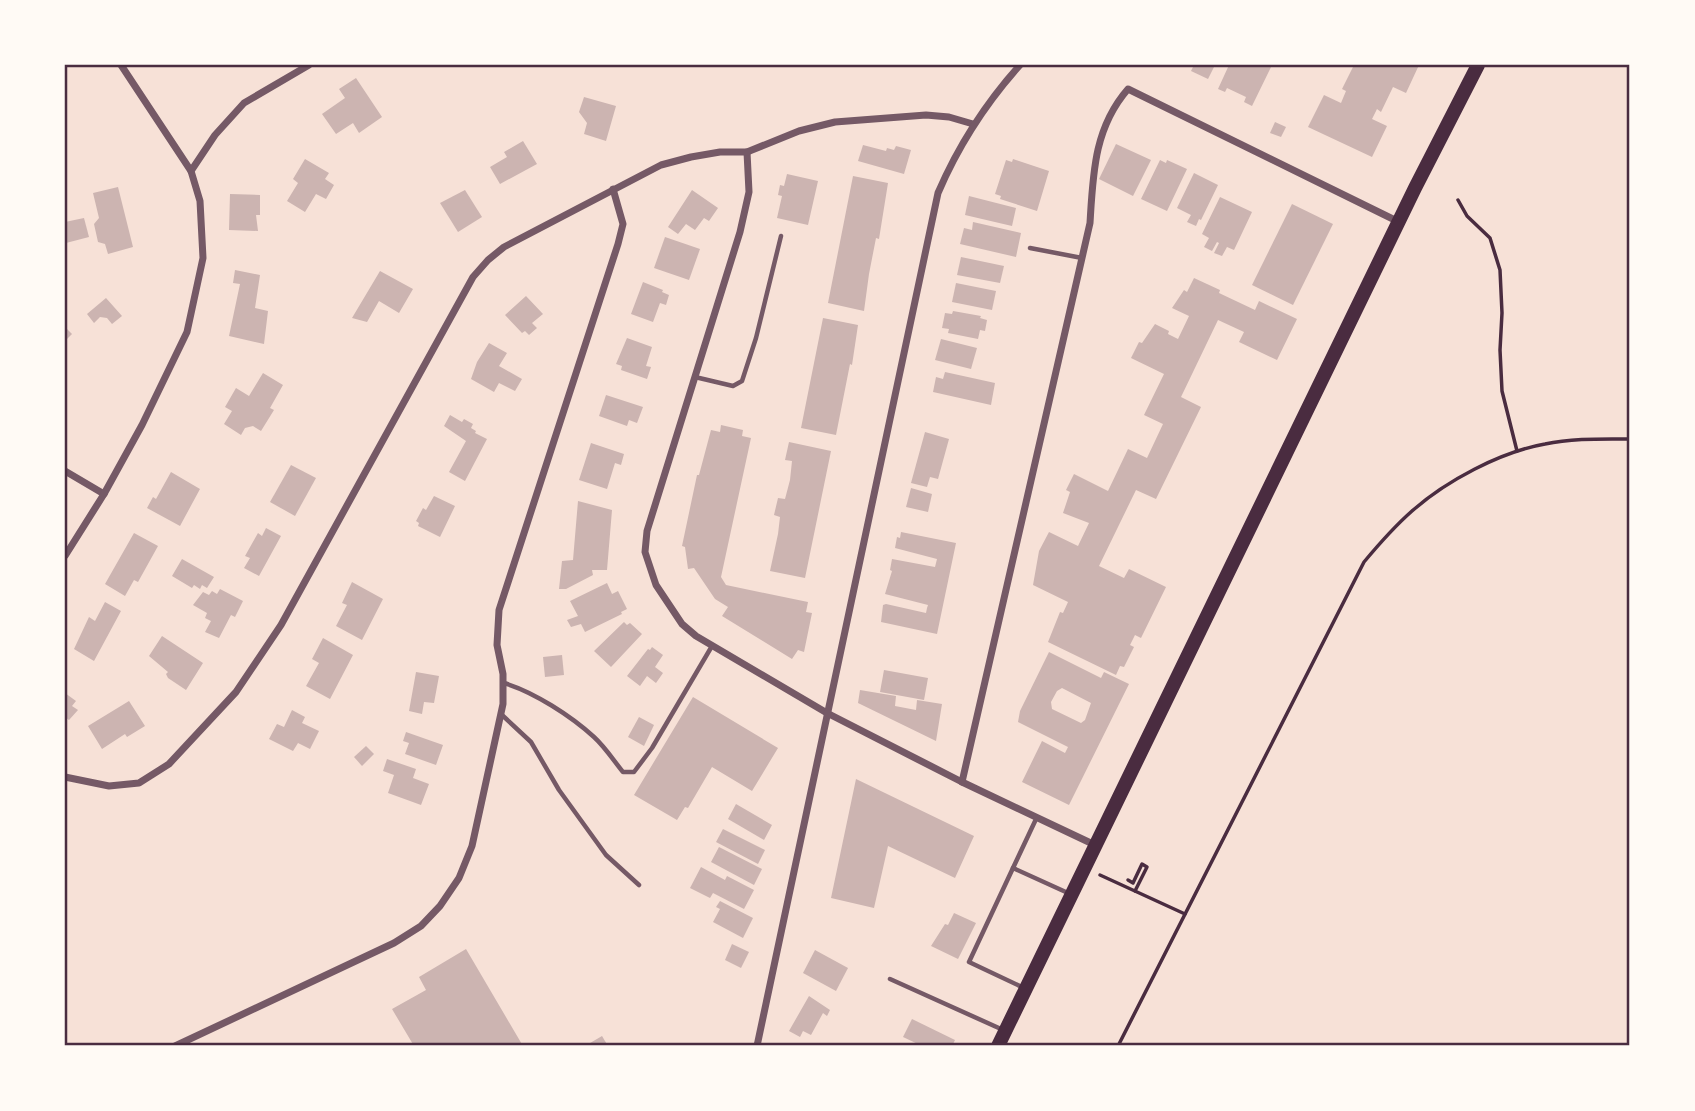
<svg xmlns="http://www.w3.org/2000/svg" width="1695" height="1111" viewBox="0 0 1695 1111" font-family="'Nunito Sans',sans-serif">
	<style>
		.building { fill: #ccb4b1; fill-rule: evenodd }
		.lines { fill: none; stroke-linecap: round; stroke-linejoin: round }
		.path { stroke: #4a2c40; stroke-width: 3.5 }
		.service { stroke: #755966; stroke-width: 4.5 }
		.minor { stroke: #755966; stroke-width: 7 }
		.primary { stroke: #4a2c40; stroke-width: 14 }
		.neatline { fill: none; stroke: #4a2c40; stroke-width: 2.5 }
	</style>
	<rect width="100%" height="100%" fill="#f7e1d7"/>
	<g class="building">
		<polygon points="1194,65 1215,65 1208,79 1191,71"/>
		<polygon points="1229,65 1272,65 1252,106 1244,102 1246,97 1227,88 1225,92 1218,89"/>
		<polygon points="1354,65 1419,65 1406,93 1393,87 1381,112 1377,109 1372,119 1387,126 1372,157 1308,127 1324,95 1341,103 1346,91 1342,89"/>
		<polygon points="356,78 382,117 359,133 353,123 336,134 322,114 345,98 339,89"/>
		<polygon points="584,97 616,106 606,141 584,134 587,123 579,112"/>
		<polygon points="1275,122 1286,127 1281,137 1270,133"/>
		<polygon points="523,141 537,164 500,184 490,167 507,157 504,152"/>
		<polygon points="1116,144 1151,160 1133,196 1099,179"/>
		<polygon points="863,145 886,151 887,148 894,150 896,146 911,150 904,174 858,161"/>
		<polygon points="305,159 329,173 325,179 334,185 326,199 316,194 305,212 287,201 298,183 293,179"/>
		<polygon points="1013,159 1049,171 1037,211 1000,199 1001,196 995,194 1006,160 1012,162"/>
		<polygon points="1160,160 1166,163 1167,160 1187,169 1167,211 1141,199"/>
		<polygon points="1194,173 1218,185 1201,220 1199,219 1196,226 1187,222 1191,215 1177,208"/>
		<polygon points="787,174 818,181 808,225 777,218 782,196 778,195 780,185 784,186"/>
		<polygon points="853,176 888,183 879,239 876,238 869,274 864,311 828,303"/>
		<polygon points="118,187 133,247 108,254 105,244 98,242 94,224 99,218 93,193"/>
		<polygon points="465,190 482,217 458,232 440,203"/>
		<polygon points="692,190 718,208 709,221 704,218 695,230 686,224 678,234 668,227"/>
		<polygon points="230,194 260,195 260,215 256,215 258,231 229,230"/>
		<polygon points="969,196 1016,208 1012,226 965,215"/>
		<polygon points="1220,197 1252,212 1234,250 1227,247 1222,256 1214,253 1219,243 1217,242 1212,251 1204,247 1209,238 1202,234"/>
		<polygon points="1292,204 1333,224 1293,305 1252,285"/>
		<polygon points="84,218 89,237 66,243 65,222"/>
		<polygon points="973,222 1021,233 1016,257 960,244 964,228 972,230"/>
		<polygon points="665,237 700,249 689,280 654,268"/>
		<polygon points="961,257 1004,266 1000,283 957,275"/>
		<polygon points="235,270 260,275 255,308 268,311 264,344 229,336 240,284 233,283"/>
		<polygon points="380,271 413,289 399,313 379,301 367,322 352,318"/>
		<polygon points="1194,278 1220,290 1219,293 1255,310 1259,301 1297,319 1277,360 1239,342 1244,332 1218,320 1181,397 1201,407 1156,499 1136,490 1099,566 1124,578 1129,569 1166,587 1141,638 1135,635 1130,645 1134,647 1124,667 1120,666 1116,675 1048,642 1060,612 1063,613 1068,602 1033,585 1039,551 1049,532 1078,546 1089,523 1063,513 1070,492 1066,490 1074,474 1108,491 1128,449 1147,458 1163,424 1144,415 1164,374 1131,358 1139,342 1142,343 1155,324 1169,331 1168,334 1178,339 1189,316 1172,308 1184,290 1187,292"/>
		<polygon points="643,282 663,290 662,292 669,295 666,305 660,303 653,322 631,314"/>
		<polygon points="956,283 996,291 992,310 952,302"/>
		<polygon points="526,296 543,314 532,323 537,328 529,335 525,331 522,333 505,315"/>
		<polygon points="106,298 122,316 112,324 107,318 100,317 94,323 87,314"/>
		<polygon points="953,311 981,316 980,318 987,320 985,331 980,330 978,339 948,333 949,329 942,328 945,313 952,314"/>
		<polygon points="823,318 858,325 852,365 850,364 836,435 801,428"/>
		<polygon points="65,327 72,334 65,341"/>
		<polygon points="627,338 652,347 646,366 651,367 647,379 621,370 622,366 616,364"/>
		<polygon points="941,339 977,348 971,369 935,360"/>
		<polygon points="489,343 507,353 499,366 522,379 515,391 499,383 494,392 471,379 477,362"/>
		<polygon points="945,372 995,383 991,405 933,392 936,377 943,379"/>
		<polygon points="263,373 283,385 270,408 274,410 261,431 253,426 245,428 241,435 224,424 232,411 225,407 236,388 249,396"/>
		<polygon points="606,395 643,407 637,423 629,420 627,426 599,416"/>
		<polygon points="450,415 462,422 464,419 473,424 471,428 476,431 475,433 487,439 465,481 449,472 466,441 444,426"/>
		<polygon points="721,425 743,430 742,436 751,438 721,577 726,585 808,602 806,612 812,613 804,652 798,650 792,659 722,616 728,607 715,599 694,568 688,569 685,547 682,546 697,475 699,475 711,430 720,432"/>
		<polygon points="925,432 949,439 938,479 930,477 927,487 911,483"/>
		<polygon points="789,442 831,451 805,578 770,571 778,534 780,517 774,515 778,498 785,499 790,480 792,461 785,460"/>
		<polygon points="591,443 624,454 621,465 615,463 607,489 579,480"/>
		<polygon points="291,465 316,478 295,516 270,502"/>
		<polygon points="171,472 200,489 180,526 147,508 153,497 156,499"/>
		<polygon points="911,488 932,494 928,512 906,507"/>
		<polygon points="434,496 455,506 440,537 418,526 419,523 416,521 423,508 426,510"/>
		<polygon points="578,501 612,510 607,570 592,570 593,575 566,589 559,589 562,561 573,560"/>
		<polygon points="266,528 281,536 259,576 244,568 250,558 245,556 258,533 262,536"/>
		<polygon points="901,532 956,543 937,634 881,622 883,605 886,604 926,613 927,608 928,605 885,594 892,571 890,570 892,559 935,567 937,559 895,548 897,537 900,538"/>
		<polygon points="134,533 158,546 138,582 134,580 125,596 105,584"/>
		<polygon points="182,559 214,577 207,588 202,585 200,589 194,585 192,588 172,576"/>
		<polygon points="352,582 383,599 362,640 336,626 347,605 342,603"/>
		<polygon points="607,583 612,594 618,591 627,609 621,612 622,614 585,632 581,624 571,627 567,620 578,616 570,601"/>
		<polygon points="220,589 243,601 235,617 231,615 219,638 205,632 211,621 205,618 207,613 193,605 203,592 209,595 212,591 217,594"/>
		<polygon points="105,602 121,611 94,661 74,649 89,617 95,621"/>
		<polygon points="624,622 627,625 630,623 642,634 611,667 594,651"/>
		<polygon points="162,636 203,663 186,690 168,678 166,674 168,672 149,656"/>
		<polygon points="323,638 353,655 330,699 306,686 319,663 312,659"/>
		<polygon points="652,647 663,655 655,667 663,673 656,683 647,676 640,686 627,676 648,649 650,650"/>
		<path d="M1049,652L1101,678L1104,672L1129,684L1069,805L1022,782L1042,741L1065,753L1068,747L1018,722L1020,711ZM1062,688L1091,703L1085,720L1081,723L1052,709L1051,702L1057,691Z"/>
		<polygon points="562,655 564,675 545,677 543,657"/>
		<polygon points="884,670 928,678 924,700 880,692"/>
		<polygon points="416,672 439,676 434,703 424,702 422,714 409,711"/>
		<polygon points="860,690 896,696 895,706 916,710 917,700 942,704 936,741 858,703"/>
		<polygon points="65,693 76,701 72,706 78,710 69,720 65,717"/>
		<polygon points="693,697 778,748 752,791 712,767 688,808 685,807 677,820 634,795"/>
		<polygon points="129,701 145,726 127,737 125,734 102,749 88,726"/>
		<polygon points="292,710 305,717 302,723 319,731 310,749 298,743 293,751 269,739 277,724 284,727"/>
		<polygon points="639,717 654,725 644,746 628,737"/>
		<polygon points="406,732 443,745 436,765 405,754 409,743 403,741"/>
		<polygon points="366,746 374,754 362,766 354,757"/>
		<polygon points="387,759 416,769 413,778 429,784 421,805 388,793 394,775 383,771"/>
		<polygon points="856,779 974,836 955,878 888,846 874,908 831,898"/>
		<polygon points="736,804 772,825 764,840 728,819"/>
		<polygon points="723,829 765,850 758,864 716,842"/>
		<polygon points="719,847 762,869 754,885 711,862"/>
		<polygon points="701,867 725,880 727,876 754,890 744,909 713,893 710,898 690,888"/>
		<polygon points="720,901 753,918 743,938 713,922 720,909 716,907"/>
		<polygon points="954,913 976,923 958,959 931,946 945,924 948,925"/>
		<polygon points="732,944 749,952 741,968 725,960"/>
		<polygon points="466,949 523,1046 414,1046 392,1009 426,990 419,977"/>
		<polygon points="815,950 848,968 836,991 803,973"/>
		<polygon points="809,996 830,1010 827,1016 823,1013 811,1035 803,1031 800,1037 789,1031"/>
		<polygon points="912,1019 955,1040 952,1046 922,1046 903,1037"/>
		<polygon points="602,1036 608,1046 585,1046"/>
	</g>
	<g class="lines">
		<g class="path">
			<polyline points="1458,200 1467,216 1490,238 1500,270 1502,313 1500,350 1502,391 1517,451"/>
			<polyline points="1100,875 1185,914"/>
			<polyline points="1128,880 1133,883 1142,864 1147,867 1135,891"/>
			<path d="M1118,1046L1364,562C1379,544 1395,526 1412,511C1446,481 1500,452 1545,444C1572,438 1602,439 1630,439"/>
		</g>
		<g class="service">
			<polyline points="1030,248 1082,258"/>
			<polyline points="695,377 733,386 742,381 756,338 781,236"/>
			<path d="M504,683C534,692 571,716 594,737C605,747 614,761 623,772H634L652,748L712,646"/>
			<polyline points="502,715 531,742 559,790 606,855 639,885"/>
			<polyline points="1013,868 1037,817"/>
			<polyline points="890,979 1001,1029"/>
			<polyline points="1022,987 969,962 1013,868 1068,893"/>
		</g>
		<g class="minor">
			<polyline points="121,65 191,171"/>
			<polyline points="747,152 749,192 740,232 647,531 645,552 656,585 682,624 696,636 827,713 962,782 1095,845"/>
			<polyline points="65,471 104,494"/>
			<polyline points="65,556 104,494 142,425 187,332 203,258 200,201 191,171 215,135 244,103 309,65"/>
			<polyline points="65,777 109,786 139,783 169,764 236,692 281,625 473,277 488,260 504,247 661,165 691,157 720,152 747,152 799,131 835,122 926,115 949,117 973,124"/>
			<path d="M962,782L1090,223C1093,174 1094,128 1128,89L1399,222"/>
			<polyline points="175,1046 394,943 421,926 440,906 459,878 472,846 503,704 503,674 497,645 499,610 618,244 623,224 613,189"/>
			<path d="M757,1046L938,193C959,144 985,104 1020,65"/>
		</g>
		<polyline class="primary" points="998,1046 1415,188 1478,65"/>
	</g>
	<rect width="1695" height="1111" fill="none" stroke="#fffaf5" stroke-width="133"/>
	<rect x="66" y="66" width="1562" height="978" class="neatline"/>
</svg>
